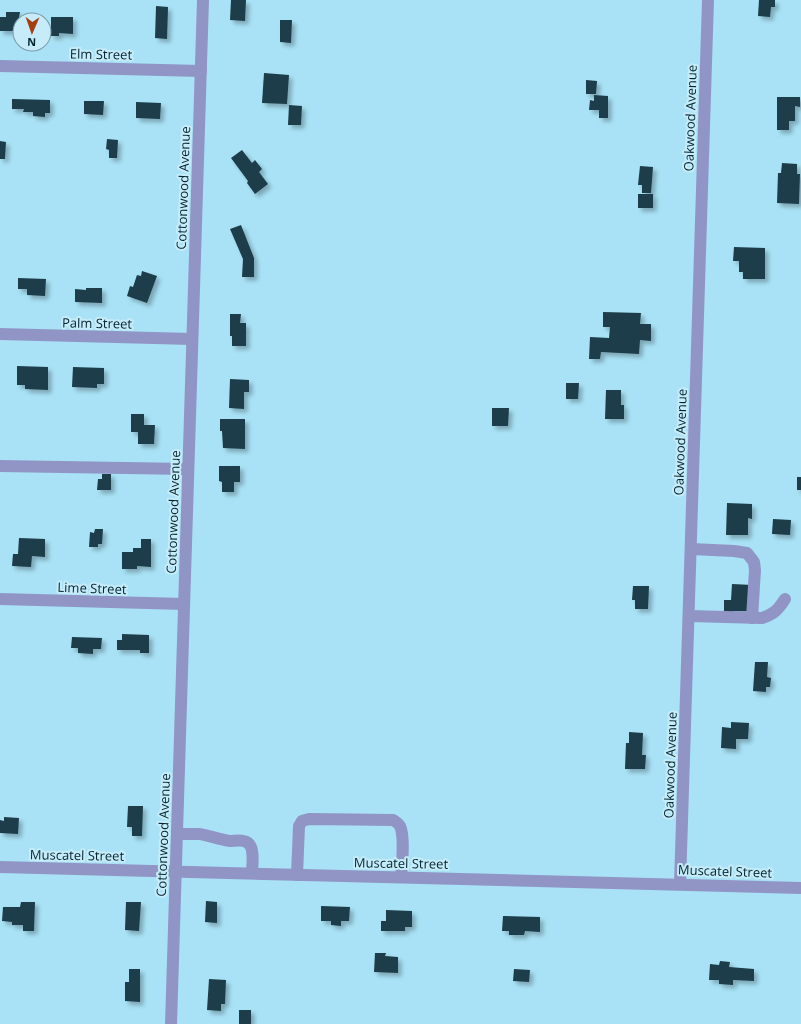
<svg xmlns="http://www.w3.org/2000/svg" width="801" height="1024" viewBox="0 0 801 1024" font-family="'Open Sans',sans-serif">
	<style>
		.building { fill: #1c3d48; filter: url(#shadow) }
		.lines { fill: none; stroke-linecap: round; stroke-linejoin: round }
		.minor { stroke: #9195c5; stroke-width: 12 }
		.labels { text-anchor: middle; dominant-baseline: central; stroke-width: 4; stroke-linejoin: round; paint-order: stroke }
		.street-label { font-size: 13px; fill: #02252f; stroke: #c7ecf9 }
	</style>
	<defs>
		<filter id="shadow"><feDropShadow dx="3.5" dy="3.5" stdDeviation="2" flood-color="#0004"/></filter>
	</defs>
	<rect width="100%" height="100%" fill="#a9e2f6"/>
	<g class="building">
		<polygon points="231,0 246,0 245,21 230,20"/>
		<polygon points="759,0 775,0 775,7 771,7 770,17 758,16"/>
		<polygon points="156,6 168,7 167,39 155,38"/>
		<polygon points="6,12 20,12 19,18 31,18 31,20 20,20 20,35 15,35 15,31 0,31 0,17 6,17"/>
		<polygon points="51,17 73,17 73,34 59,33 59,36 51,36"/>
		<polygon points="280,20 292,20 291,43 280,42"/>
		<polygon points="264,73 289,75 287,104 262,103"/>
		<polygon points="586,80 597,81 596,94 586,94"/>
		<polygon points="594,95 608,96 608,118 599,118 599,110 589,110 590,100 594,101"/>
		<polygon points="777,97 800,97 800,107 795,106 795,121 789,121 789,130 777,130"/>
		<polygon points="12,99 50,100 50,113 45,113 45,117 33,116 33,112 23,112 24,109 12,109"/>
		<polygon points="84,101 104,101 103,115 84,114"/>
		<polygon points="136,102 161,103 160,119 136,118"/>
		<polygon points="289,105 302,106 301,125 288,125"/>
		<polygon points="107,139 118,140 117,158 109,158 109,150 106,149"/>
		<polygon points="0,141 6,142 5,159 0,159"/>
		<polygon points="242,150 252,163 255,160 262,169 259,172 268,184 255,194 247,183 248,181 231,158"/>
		<polygon points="782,163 797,164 797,174 800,174 799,204 777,203 778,173 781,173"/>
		<polygon points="640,166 653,167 651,193 642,193 642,185 638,185"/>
		<rect x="638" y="194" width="15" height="14"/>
		<polygon points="241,225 254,258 254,277 242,277 243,259 230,229"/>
		<polygon points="734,247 765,248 765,279 743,279 743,272 739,272 739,261 733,261"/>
		<polygon points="142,271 157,276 147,303 127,296 130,286 133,287 137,275 141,276"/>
		<polygon points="18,278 46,279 45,296 27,295 27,289 18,289"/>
		<polygon points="86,288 102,288 102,303 75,302 75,289 86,290"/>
		<polygon points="603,312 641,313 640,324 651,324 651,341 640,340 639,354 601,352 600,359 589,359 590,337 609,338 610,327 603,327"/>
		<polygon points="230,314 241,314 240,323 246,323 246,346 232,346 232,336 230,336"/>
		<polygon points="17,366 48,367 48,390 25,389 25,385 17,385"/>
		<polygon points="73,367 104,368 104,384 97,384 97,388 72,387"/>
		<polygon points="230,379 249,380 249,392 244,392 244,409 229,408"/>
		<polygon points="566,383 579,383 578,399 566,399"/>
		<polygon points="606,390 621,390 621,405 624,405 624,419 605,419"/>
		<polygon points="492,408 509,408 508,426 492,426"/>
		<polygon points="131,414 144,414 144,425 155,425 154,444 138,444 138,432 131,432"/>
		<polygon points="220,419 245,419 245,449 223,448 222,431 220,431"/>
		<polygon points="219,466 240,466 240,482 234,482 234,492 222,492 222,482 219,481"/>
		<polygon points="102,474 111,474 111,490 97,490 98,479 102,479"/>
		<rect x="797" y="477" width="4" height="13"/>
		<polygon points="727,503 752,504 752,519 748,518 748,535 726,535"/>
		<polygon points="773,519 791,520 790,535 772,534"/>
		<polygon points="95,529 103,529 102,544 98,544 98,547 89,547 90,532 94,533"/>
		<polygon points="19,538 45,539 45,557 32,556 31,567 12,566 13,554 18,554"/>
		<polygon points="141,539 151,539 151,567 137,566 137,569 122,569 122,552 133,552 133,548 141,548"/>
		<polygon points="732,584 752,585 751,611 733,611 733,615 724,614 724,600 731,600"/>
		<polygon points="633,586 649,586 648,609 635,609 635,600 632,600"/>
		<polygon points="122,634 149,635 149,653 140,653 140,650 117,650 117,640 122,640"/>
		<polygon points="72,637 102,638 101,649 93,649 93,654 78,653 78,648 71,648"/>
		<polygon points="755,662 768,662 767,677 771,678 770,687 766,687 766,692 753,691"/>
		<polygon points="731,722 749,723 748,739 736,739 736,749 721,748 722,727 731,728"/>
		<polygon points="629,732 643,733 642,755 646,755 645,769 625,769 626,743 629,743"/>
		<polygon points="128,806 143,806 142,836 132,836 132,827 127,827"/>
		<polygon points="4,817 19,818 18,834 0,833 0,820 4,821"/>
		<polygon points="206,901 217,902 217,923 205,922"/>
		<polygon points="21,902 35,902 34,931 23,931 23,925 12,925 12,922 2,921 3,907 20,907"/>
		<polygon points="126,902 141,902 139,931 125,930"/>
		<polygon points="321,906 350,907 349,921 341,921 341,926 331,925 331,921 321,921"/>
		<polygon points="386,910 412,911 412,927 405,927 405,931 381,931 381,921 386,921"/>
		<polygon points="503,916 540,917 540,932 525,931 524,935 509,935 509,931 502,931"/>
		<polygon points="375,953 386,953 385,956 398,957 398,973 374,972"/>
		<polygon points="720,961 730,962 729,967 754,969 754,981 733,980 733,985 719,984 719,980 709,980 710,964 719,965"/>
		<polygon points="129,969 140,969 140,1002 125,1001 125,982 129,982"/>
		<polygon points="514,969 530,970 529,982 513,981"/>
		<polygon points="209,979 226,980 225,1004 221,1004 221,1011 207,1010"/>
		<rect x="239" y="1010" width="12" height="14"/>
	</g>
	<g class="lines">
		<g class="minor">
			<polyline points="0,66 201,71"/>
			<polyline points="0,334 192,339"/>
			<polyline points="0,466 188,469"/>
			<polyline points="691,549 734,551 747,553 754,562 755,570 752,618"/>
			<polyline points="0,599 184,604"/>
			<path d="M689,616L762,618C774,614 778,610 785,599"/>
			<path d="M177,834C184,834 191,834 199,834C209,835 219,840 230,841C235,841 243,839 248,843C255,848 252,866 252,873"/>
			<polyline points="0,867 801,888"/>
			<path d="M297,875L299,826L302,821L309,819L393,820C396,822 398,823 400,826C405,837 402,864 401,877"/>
			<polyline points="680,884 708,0"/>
			<polyline points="171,1024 203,0"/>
		</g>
	</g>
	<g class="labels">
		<g class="street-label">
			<text transform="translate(101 54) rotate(1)">Elm Street</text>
			<text transform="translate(690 118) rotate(-88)">Oakwood Avenue</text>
			<text transform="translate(183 188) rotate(-88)">Cottonwood Avenue</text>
			<text transform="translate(97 323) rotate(1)">Palm Street</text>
			<text transform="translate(680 442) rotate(-88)">Oakwood Avenue</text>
			<text transform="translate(173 512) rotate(-88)">Cottonwood Avenue</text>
			<text transform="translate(92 588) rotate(2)">Lime Street</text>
			<text transform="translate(670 765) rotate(-88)">Oakwood Avenue</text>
			<text transform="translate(163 835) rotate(-88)">Cottonwood Avenue</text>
			<text transform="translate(77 855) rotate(1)">Muscatel Street</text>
			<text transform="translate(401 863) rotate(1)">Muscatel Street</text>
			<text transform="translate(725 871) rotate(2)">Muscatel Street</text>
		</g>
	</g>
	<g transform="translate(32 32) rotate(182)"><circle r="19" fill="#c7ecf9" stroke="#789ca8"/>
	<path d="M0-3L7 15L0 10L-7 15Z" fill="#a33f10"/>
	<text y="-6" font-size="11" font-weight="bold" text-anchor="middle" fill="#02252f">N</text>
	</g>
</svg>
